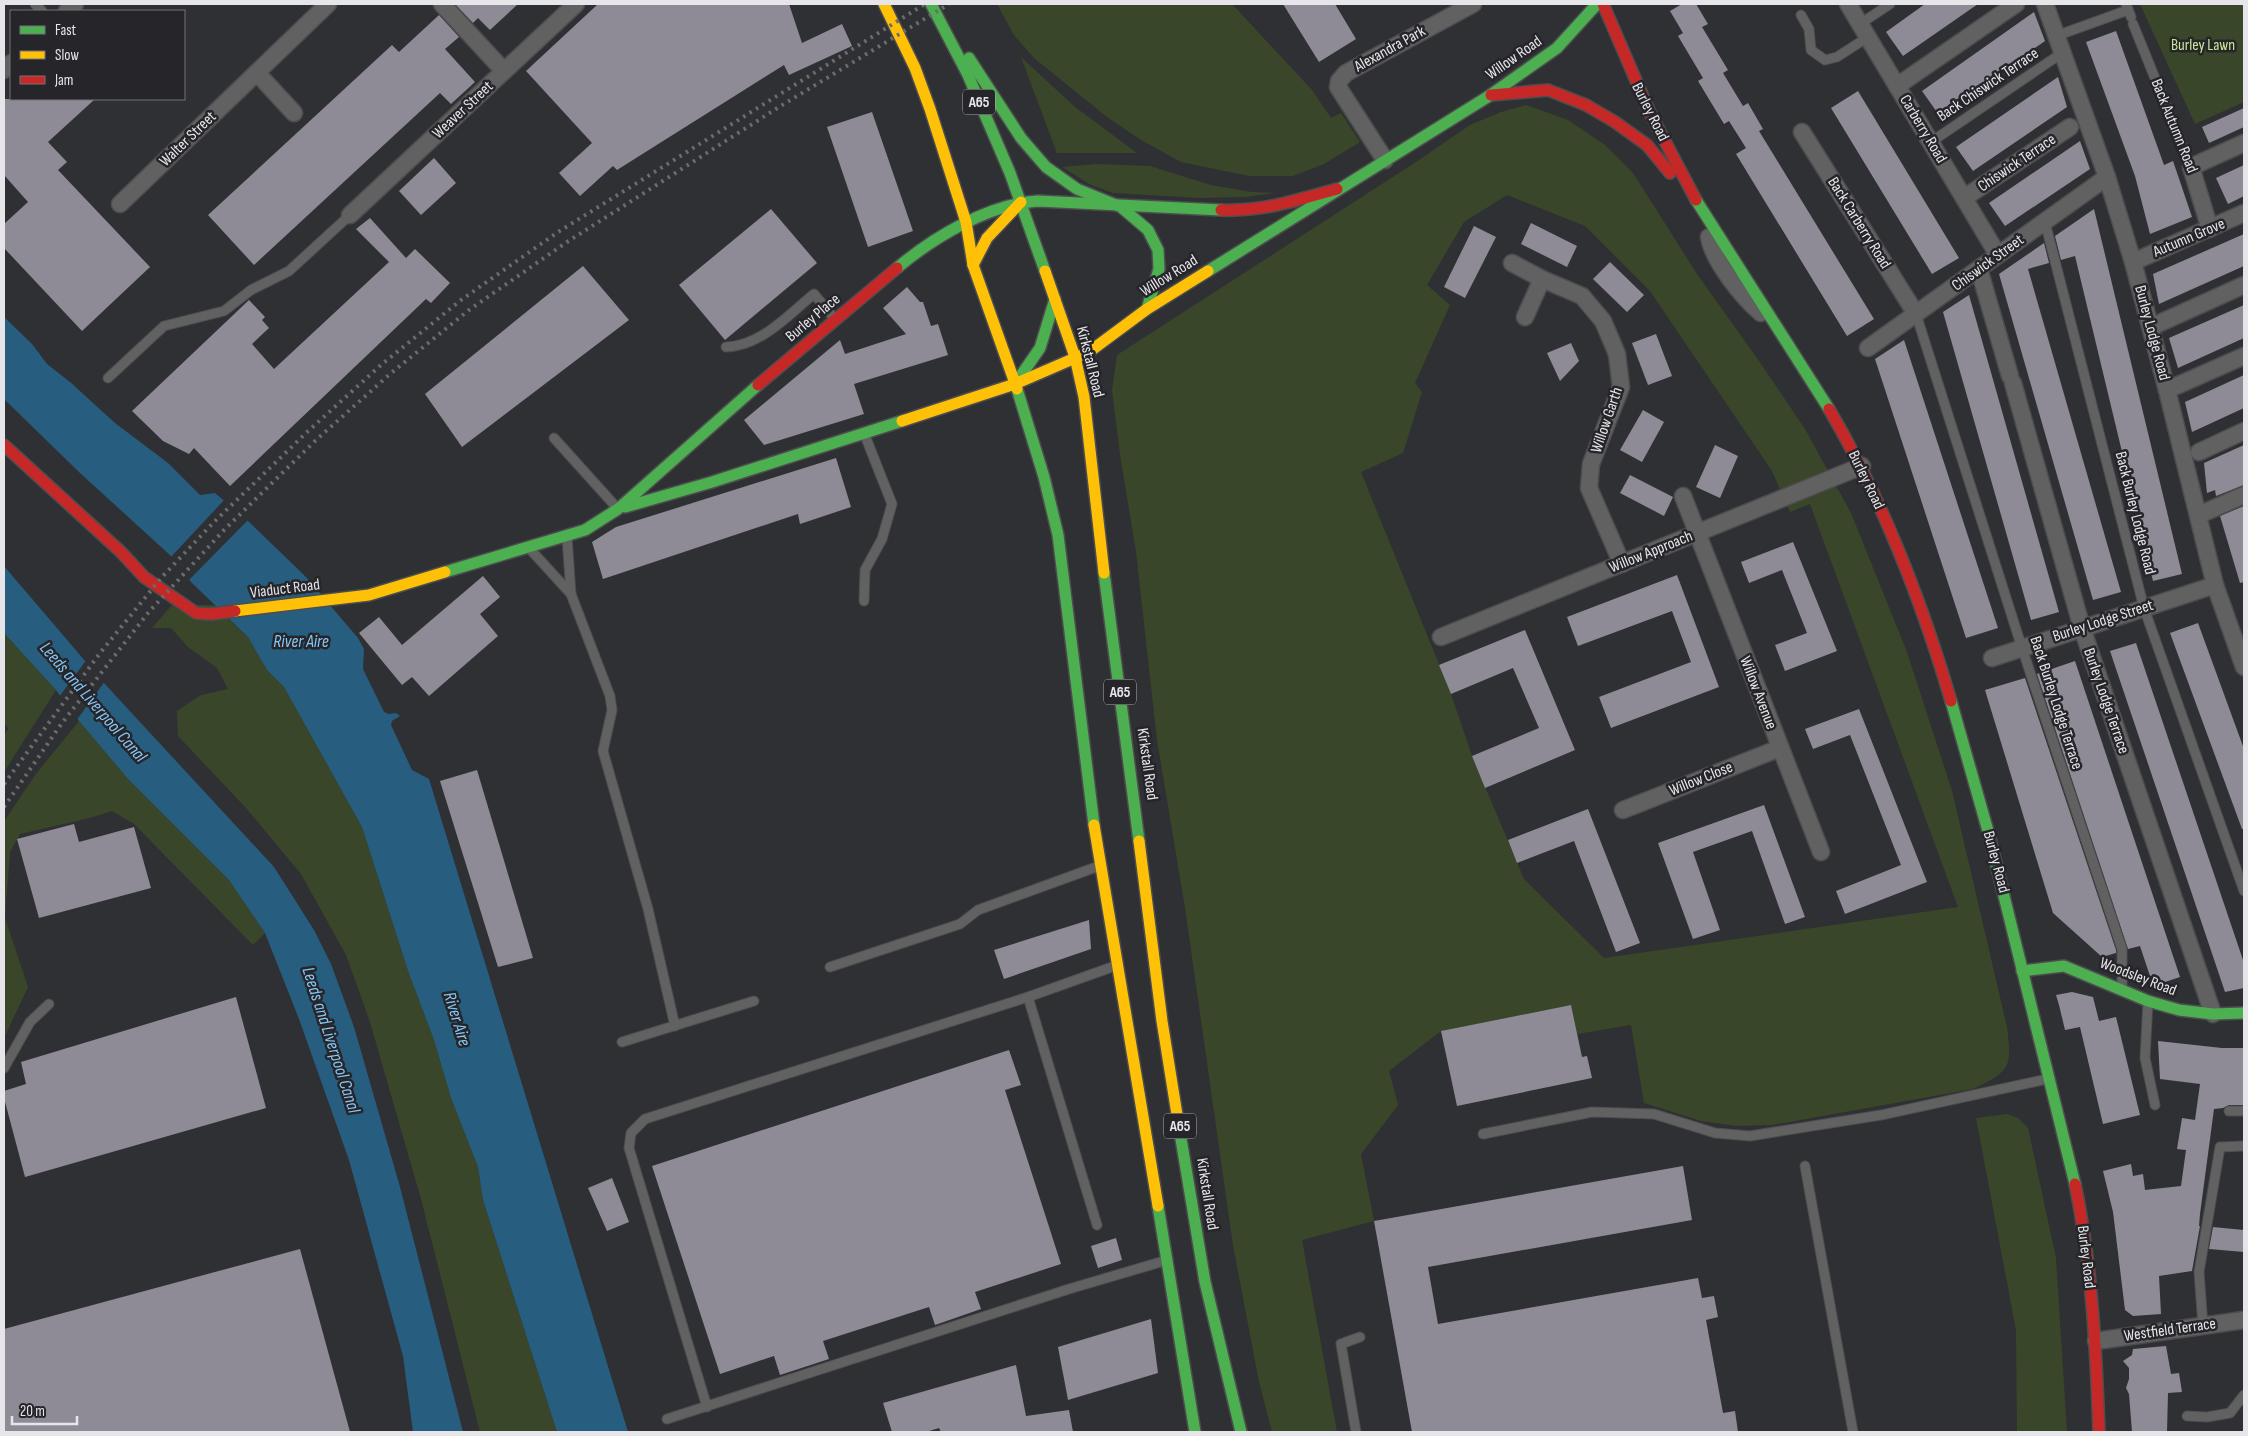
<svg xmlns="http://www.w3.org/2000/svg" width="2248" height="1436" viewBox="0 0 2248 1436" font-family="'Sofia Sans Condensed',sans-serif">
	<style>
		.green { fill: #3a4629; fill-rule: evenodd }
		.water { fill: #275e80 }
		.pier { fill: #2f3033 }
		.building { fill: #8e8b97 }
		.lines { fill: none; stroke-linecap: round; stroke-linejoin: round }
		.lane-casing { stroke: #4d4d4f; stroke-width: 11 }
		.street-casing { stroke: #4d4d4f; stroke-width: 19 }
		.fast-casing { stroke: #4d4d4f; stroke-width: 14 }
		.slow-casing { stroke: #4d4d4f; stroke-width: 14 }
		.jam-casing { stroke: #4d4d4f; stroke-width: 14 }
		.lane { stroke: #626162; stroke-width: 9 }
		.street { stroke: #626162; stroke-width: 16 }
		.fast { stroke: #4caf50; stroke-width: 11 }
		.slow { stroke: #ffc107; stroke-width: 11 }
		.jam { stroke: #c62828; stroke-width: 11 }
		.rail { stroke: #6b6c6d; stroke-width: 4; stroke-dasharray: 2.5 5; stroke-linecap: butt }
		.labels { text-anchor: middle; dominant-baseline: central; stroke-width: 5; stroke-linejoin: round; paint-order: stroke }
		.shield { fill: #25252a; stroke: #acacb0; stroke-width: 1 }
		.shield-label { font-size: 15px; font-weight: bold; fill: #e6e6ea }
		.park-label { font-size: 16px; fill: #c7e994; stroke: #25252a }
		.street-label { font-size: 16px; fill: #e6e6ea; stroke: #25252a }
		.water-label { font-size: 18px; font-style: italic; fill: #86c7f5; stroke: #25252a }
	</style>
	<rect width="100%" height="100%" fill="#2f3033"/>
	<g class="green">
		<polygon points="997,4 1232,4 1312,90 1331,118 1341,113 1360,142 1324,164 1293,176 1249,176 1181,162 1141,140 1107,117 1034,58 1014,35"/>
		<polygon points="2140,4 2244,4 2244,102 2195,124"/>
		<polygon points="1021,57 1075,107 1137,153 1057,153"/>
		<path d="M1526,105L1568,120L1605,145L1633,173L1697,274L1759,361L1805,429L1851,513L1907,652L1952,791L2007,1027C2012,1067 2011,1071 1973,1089L1772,1125L1736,1126L1701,1121L1644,1103L1631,1025L1577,1034L1571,1005L1441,1031L1389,1071L1398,1105L1361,1154L1374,1221L1302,1240L1337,1432H1272L1259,1382L1233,1245L1185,908L1157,740L1136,552L1120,455L1112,390L1117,355L1416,162L1470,125L1501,112ZM1507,195L1585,226L1650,291L1772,471L1790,512L1810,504L1958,907L1604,958L1524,879L1472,756L1451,694L1361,472L1403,453L1422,392L1415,383L1450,305L1427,285L1464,222Z"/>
		<polygon points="1096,164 1150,166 1211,185 1252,192 1275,193 1245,197 1200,198 1113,193 1091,185 1062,167"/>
		<polygon points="172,605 214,605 248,637 267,670 284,687 362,827 408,971 434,1040 451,1098 478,1167 483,1200 557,1432 480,1432 421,1199 370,1022 346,955 301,874 246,808 178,736 177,711 201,695 228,689 217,668 188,647 171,628 152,628"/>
		<polygon points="4,633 56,690 4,772 4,735 9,728 4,724"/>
		<polygon points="79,721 128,779 229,880 265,933 253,945 134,824 112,811 90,818 20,834 10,852 5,918 28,987 4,1038 4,821 36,774"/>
		<polygon points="2007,1114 2018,1118 2028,1128 2056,1258 2067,1432 2017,1432 2016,1330 1976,1118"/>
	</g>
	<g class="water">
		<polygon points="4,317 32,344 47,364 70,382 115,423 168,463 200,495 215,493 249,522 306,577 358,638 364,649 363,669 384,712 389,714 396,713 400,716 392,721 391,725 412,770 429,779 628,1432 557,1432 483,1200 478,1167 451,1098 434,1040 408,971 362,827 284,687 267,670 248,637 191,582 171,556 80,473 4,399"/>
		<polygon points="4,566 103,682 274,867 314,930 331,964 354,1027 400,1187 463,1432 413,1432 403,1356 349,1160 299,1019 265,933 229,880 128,779 79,721 56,690 4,633"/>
	</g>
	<g class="pier">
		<polygon points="225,499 249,519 187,582 170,558"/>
		<polygon points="87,659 105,681 76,721 59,697"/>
	</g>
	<g class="building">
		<polygon points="455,4 518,4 490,30 478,18 473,23"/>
		<polygon points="598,4 789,4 802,43 842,24 852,46 789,75 784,65 617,170 613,166 580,196 559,173 592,143 526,71"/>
		<polygon points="1283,4 1335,4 1356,39 1319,62"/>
		<polygon points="1682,4 1696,4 1708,24 1702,27 1728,70 1723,73 1743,106 1748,103 1763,129 1759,131 1874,319 1847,336 1736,154 1746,148 1729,121 1724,124 1698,81 1703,78 1678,36 1683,33 1670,11"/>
		<polygon points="1925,4 1978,4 1903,56 1886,32"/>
		<polygon points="2034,12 2045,41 1939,115 1922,91"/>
		<polygon points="439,15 459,37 445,49 475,82 451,104 440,93 254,265 208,215 392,45 399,52"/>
		<polygon points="2116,31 2164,165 2173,161 2192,217 2150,234 2135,176 2086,42"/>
		<polygon points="2058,77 2067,107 1973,171 1956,147"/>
		<polygon points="1858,91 1959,258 1932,274 1831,108"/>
		<polygon points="4,99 95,99 48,142 67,162 58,170 150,267 82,331 4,248 4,224 28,202 4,175"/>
		<polygon points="2244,108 2244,127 2209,143 2202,127"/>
		<polygon points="872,112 913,231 868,247 827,127"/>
		<polygon points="2080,141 2090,169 2005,226 1989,203"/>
		<polygon points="434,158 456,183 421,215 399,191"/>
		<polygon points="2244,165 2244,196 2228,204 2216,178"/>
		<polygon points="771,209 817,263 725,340 679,285"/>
		<polygon points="2094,209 2182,574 2153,581 2075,256 2061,260 2055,236"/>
		<polygon points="370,218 406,258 415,249 450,283 431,303 426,299 230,486 194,448 189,454 163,441 132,411 249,300 265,317 262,320 269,328 252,344 274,369 389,262 356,229"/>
		<polygon points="1531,223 1577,246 1567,267 1521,244"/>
		<polygon points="1474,226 1496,237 1465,298 1444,287"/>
		<polygon points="2244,234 2244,266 2159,304 2153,274"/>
		<polygon points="2044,243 2049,263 2028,269 2121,592 2093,600 1999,274"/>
		<polygon points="1610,262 1644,295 1627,312 1593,279"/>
		<polygon points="583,266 629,320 462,447 425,394"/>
		<polygon points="907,287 920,302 923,302 931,326 938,324 948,355 854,384 864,414 764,445 744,420 840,340 845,354 906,334 883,308"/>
		<polygon points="1969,295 2059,612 2031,620 1943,312"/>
		<polygon points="2244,305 2244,338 2178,368 2169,338"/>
		<polygon points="1656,334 1672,376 1648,385 1632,343"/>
		<polygon points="1904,340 1998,628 1966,638 1875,359"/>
		<polygon points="1571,343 1579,361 1560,381 1547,353"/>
		<polygon points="2244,375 2244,408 2192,432 2185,402"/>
		<polygon points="1643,410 1664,422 1642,462 1620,450"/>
		<polygon points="1715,445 1738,456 1720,498 1696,487"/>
		<polygon points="2244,445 2244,485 2216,496 2215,490 2207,493 2204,463"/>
		<polygon points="836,458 851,507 800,524 798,514 603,579 592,542 616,527"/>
		<polygon points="1630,475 1673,497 1664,516 1620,493"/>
		<polygon points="2244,506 2244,582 2240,583 2220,516"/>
		<polygon points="1793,542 1837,651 1785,671 1775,645 1807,633 1782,570 1749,583 1741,562"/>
		<polygon points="1677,575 1719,687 1611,728 1599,697 1691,662 1672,611 1578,646 1567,617"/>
		<polygon points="483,576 500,597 480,614 498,636 429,696 412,677 402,685 359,633 379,617 402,645"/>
		<polygon points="2198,623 2244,749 2244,829 2242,829 2170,633"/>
		<polygon points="1525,630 1575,750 1485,788 1472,756 1539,728 1513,668 1451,694 1439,665"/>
		<polygon points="2136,643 2244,963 2244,988 2225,992 2110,651"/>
		<polygon points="2075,661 2180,977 2165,982 2150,976 2140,946 2128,949 2037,674"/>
		<polygon points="2025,678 2116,950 2116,953 2102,957 2053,913 1985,690"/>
		<polygon points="1859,709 1927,882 1845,914 1836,891 1901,865 1850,735 1813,749 1805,729"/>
		<polygon points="477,770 533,958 498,967 440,781"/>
		<polygon points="1764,805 1805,917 1785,924 1752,831 1693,852 1720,930 1693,939 1658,843"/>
		<polygon points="1588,809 1640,943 1616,952 1574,841 1517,863 1508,840"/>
		<polygon points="74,824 79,842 134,827 151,888 39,918 17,839"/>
		<polygon points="1089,920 1091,949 1004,979 994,950"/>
		<polygon points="2072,992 2093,997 2099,1021 2116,1017 2140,1115 2103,1124 2080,1027 2065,1030 2059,1005 2056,995"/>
		<polygon points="236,997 266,1108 25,1177 4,1098 4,1091 26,1084 21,1062"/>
		<polygon points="1571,1005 1582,1057 1587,1056 1592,1078 1457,1106 1441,1031"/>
		<polygon points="2158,1041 2222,1048 2244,1048 2244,1105 2229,1105 2223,1108 2214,1109 2200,1214 2199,1226 2200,1226 2192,1271 2159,1276 2161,1314 2133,1316 2125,1310 2113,1212 2103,1171 2131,1164 2133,1176 2143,1174 2145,1190 2181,1186 2186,1150 2177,1149 2182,1118 2195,1120 2200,1084 2160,1079"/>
		<polygon points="1009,1050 1021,1085 1005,1090 1061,1264 975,1292 981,1309 935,1325 929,1307 823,1341 829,1359 780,1375 774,1356 720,1374 652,1166"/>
		<polygon points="1683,1166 1692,1220 1428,1267 1438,1324 1698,1278 1702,1298 1714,1296 1718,1317 1706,1320 1723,1413 1735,1411 1738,1432 1412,1432 1374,1221"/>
		<polygon points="612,1178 629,1222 607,1231 588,1188"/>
		<polygon points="2213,1227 2244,1230 2244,1252 2209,1249"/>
		<polygon points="1116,1238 1122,1260 1098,1268 1091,1246"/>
		<polygon points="300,1249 350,1432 4,1432 4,1329"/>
		<polygon points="1151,1319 1158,1373 1068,1400 1058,1347"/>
		<polygon points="2166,1346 2171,1374 2179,1373 2182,1392 2168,1393 2167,1432 2132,1432 2129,1394 2126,1388 2129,1379 2129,1368 2123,1361 2132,1355 2133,1349"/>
		<polygon points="1016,1365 1026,1416 1069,1410 1073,1432 941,1432 939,1428 926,1432 892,1432 883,1403"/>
	</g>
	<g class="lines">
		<g class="lane-casing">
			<g id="lane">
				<polyline points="35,4 42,11"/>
				<polyline points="2126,4 2131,17"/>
				<polyline points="1801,15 1809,29 1811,50 1825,60 1837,57 1868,37"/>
				<polyline points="1860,24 1890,4"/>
				<polyline points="2133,24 2191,167"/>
				<polyline points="2056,36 2128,10"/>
				<polyline points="1931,142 2062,53"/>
				<polyline points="2045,222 2144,608 2244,891"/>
				<polyline points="1916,314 2022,648 2122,949 2122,988"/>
				<path d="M726,347C761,346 788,315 814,294L834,318"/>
				<polyline points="108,378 164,326 224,311 251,290 289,271 350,215"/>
				<polyline points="554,438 618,509"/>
				<polyline points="567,537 571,594 610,696 612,710 603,751 648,909 675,1026"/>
				<polyline points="529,548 571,594"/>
				<polyline points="864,601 865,570 882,539 892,504 864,433"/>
				<polyline points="830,967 960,924 978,910 1099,866"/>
				<polyline points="1028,997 1097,1225"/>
				<polyline points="2148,1001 2145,1058 2155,1105"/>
				<polyline points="622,1042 754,1001"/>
				<polyline points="4,1068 30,1022 49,1004"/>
				<polyline points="2229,1111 2244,1111"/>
				<polyline points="1483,1134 1592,1112 1654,1114 1715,1133 1750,1136 1881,1115 2047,1079"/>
				<polyline points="1805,1166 1853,1432"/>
				<polyline points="2203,1326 2199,1272 2220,1147 2244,1146"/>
				<polyline points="707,1407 629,1148 631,1133 645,1119 1028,997 1115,966"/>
				<polyline points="2187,1416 2207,1417 2230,1413 2244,1395"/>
				<polyline points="667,1419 1069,1289 1164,1261"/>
				<polyline points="1356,1432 1341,1344 1360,1337"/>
			</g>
		</g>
		<g class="street-casing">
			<g id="street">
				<polyline points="442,4 504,71"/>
				<polyline points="1848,4 1998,255"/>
				<polyline points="2045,4 2107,177 2133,262 2167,390 2215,585 2244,667"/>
				<polyline points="67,11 75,4"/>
				<polyline points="4,70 11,63"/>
				<polyline points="257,73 294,113"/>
				<polyline points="1897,86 2016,4"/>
				<polyline points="1802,132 1916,314"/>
				<polyline points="1385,160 1338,87 1339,81 1346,73 1473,4"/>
				<polyline points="1964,198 2070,127"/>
				<polyline points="120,204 328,4"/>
				<polyline points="350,215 576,4"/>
				<polyline points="2210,229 2191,167 2244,143"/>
				<path d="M1709,237C1713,261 1743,298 1761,313"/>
				<polyline points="2133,262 2244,213"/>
				<polyline points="1512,263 1542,279 1582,296 1603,321 1617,354 1621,387 1591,464 1589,488 1622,564"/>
				<polyline points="1979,269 2010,376"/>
				<polyline points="1525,317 1542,279"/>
				<polyline points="2151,327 2244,285"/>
				<polyline points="1868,348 2107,177"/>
				<polyline points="2013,383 2082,628 2213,1014"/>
				<polyline points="2167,390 2244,356"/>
				<polyline points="2199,452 2244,431"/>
				<polyline points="1683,496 1821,852"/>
				<polyline points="2199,515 2244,495"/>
				<polyline points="1441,637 1862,466"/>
				<polyline points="1992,658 2215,585"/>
				<polyline points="1623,810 1780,748"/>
				<polyline points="2096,1341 2244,1320"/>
			</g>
		</g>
		<g class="fast-casing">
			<g id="fast">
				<polyline points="931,4 968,75 1010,173 1045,271"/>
				<polyline points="969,58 1021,138 1046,167 1077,189 1121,207 1148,230 1158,250 1159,269 1147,309"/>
				<polyline points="1696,200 1829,409"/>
				<path d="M897,268C934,237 989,204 1038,201L1221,210"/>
				<polyline points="1208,271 1489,96 1557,48 1597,4"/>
				<polyline points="1015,384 1040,348 1055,299"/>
				<polyline points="1017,389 1044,477 1058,535 1094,825"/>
				<polyline points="625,507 712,482 902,421"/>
				<polyline points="445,572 585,530 618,509 758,385"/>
				<polyline points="1104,573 1139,841"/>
				<polyline points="1951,701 1988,831 2075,1184"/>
				<polyline points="2022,971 2064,966 2148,1001 2179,1010 2213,1014 2244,1013"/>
				<polyline points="1179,1127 1205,1282 1241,1432"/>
				<polyline points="1158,1206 1195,1432"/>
			</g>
		</g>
		<g class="slow-casing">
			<g id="slow">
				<polyline points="884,4 915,68 930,109 966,222 973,265 1017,389"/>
				<polyline points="973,265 987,238 1021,202"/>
				<polyline points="1045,271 1075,357 1084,397 1104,573"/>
				<polyline points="902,421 1015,384 1089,352 1147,309 1208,271"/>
				<polyline points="235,611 369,595 445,572"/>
				<polyline points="1094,825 1158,1206"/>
				<polyline points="1139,841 1162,1021 1179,1127"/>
			</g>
		</g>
		<g class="jam-casing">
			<g id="jam">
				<polyline points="1603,4 1650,113 1696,200"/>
				<polyline points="1491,95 1548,90 1586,105 1615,122 1647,145 1670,173"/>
				<path d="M1221,210C1262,212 1298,200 1337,189"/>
				<polyline points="758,385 897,268"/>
				<path d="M1829,409C1883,501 1921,599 1951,701"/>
				<polyline points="4,445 121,552 144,577 196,613 211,614 235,611"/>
				<path d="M2075,1184C2092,1266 2096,1348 2099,1432"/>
			</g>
		</g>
		<use href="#lane" class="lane"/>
		<use href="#street" class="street"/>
		<use href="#fast" class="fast"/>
		<use href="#slow" class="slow"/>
		<use href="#jam" class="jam"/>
		<g class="rail">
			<polyline points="4,784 100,653 162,577 214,522 306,433 381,365 461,300 558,232 925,4"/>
			<polyline points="4,807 62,723 148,613 224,530 315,441 390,374 469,310 567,242 779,107 949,4"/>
		</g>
	</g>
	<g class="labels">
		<g class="shield">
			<rect x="963" y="89.5" width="32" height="25" rx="4"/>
			<rect x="1104" y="679.5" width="32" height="25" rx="4"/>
			<rect x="1164" y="1113.5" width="32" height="25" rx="4"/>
		</g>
		<g class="shield-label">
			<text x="979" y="102">A65</text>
			<text x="1120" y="692">A65</text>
			<text x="1180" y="1126">A65</text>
		</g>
		<g class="park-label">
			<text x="2203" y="45">Burley Lawn</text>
		</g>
		<g class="street-label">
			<text transform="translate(1390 49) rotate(-29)">Alexandra Park</text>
			<text transform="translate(1514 58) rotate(-35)">Willow Road</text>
			<text transform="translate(1988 85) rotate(-34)">Back Chiswick Terrace</text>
			<text transform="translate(463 110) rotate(-43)">Weaver Street</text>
			<text transform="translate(1650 112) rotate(63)">Burley Road</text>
			<text transform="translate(2174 126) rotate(68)">Back Autumn Road</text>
			<text transform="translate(1923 129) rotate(59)">Carberry Road</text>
			<text transform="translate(188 139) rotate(-44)">Walter Street</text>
			<text transform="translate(2017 163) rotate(-34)">Chiswick Terrace</text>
			<text transform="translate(1859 223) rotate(58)">Back Carberry Road</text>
			<text transform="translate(2189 238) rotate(-23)">Autumn Grove</text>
			<text transform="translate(1988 263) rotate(-36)">Chiswick Street</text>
			<text transform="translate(1169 276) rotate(-32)">Willow Road</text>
			<text transform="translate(813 318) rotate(-40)">Burley Place</text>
			<text transform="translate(2152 333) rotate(75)">Burley Lodge Road</text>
			<text transform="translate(1090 362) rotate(76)">Kirkstall Road</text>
			<text transform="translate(1607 420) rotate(-71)">Willow Garth</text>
			<text transform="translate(1866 480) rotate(64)">Burley Road</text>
			<text transform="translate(2135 513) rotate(76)">Back Burley Lodge Road</text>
			<text transform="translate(1651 552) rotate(-22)">Willow Approach</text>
			<text transform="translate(285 589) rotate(-7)">Viaduct Road</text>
			<text transform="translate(2103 621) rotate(-18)">Burley Lodge Street</text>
			<text transform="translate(1758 693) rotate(69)">Willow Avenue</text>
			<text transform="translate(2106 701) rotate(71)">Burley Lodge Terrace</text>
			<text transform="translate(2056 703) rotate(72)">Back Burley Lodge Terrace</text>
			<text transform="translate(1147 764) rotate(82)">Kirkstall Road</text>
			<text transform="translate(1701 779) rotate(-22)">Willow Close</text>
			<text transform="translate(1996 862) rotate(75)">Burley Road</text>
			<text transform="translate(2138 977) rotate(21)">Woodsley Road</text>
			<text transform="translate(1207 1194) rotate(81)">Kirkstall Road</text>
			<text transform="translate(2086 1257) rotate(83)">Burley Road</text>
			<text transform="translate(2170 1330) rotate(-8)">Westfield Terrace</text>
		</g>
		<g class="water-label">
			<text x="301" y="641">River Aire</text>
			<text transform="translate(93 702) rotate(49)">Leeds and Liverpool Canal</text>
			<text transform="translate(457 1019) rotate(73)">River Aire</text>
			<text transform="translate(331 1040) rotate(72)">Leeds and Liverpool Canal</text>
		</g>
	</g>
	<rect width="2248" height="1436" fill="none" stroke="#e6e6ea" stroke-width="10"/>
	<rect x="10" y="10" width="175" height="90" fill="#25252a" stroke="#727277"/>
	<rect x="20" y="26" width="25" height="8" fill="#4caf50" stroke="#727277"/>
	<text x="55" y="35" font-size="15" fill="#e6e6ea">Fast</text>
	<rect x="20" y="51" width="25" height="8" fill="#ffc107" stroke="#727277"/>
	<text x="55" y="60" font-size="15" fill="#e6e6ea">Slow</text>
	<rect x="20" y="76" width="25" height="8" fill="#c62828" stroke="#727277"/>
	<text x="55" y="85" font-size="15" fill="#e6e6ea">Jam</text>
	<path d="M12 1416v8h65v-8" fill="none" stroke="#e6e6ea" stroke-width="2.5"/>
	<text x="20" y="1416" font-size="15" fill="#e6e6ea" stroke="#25252a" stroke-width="4" paint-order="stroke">20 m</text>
</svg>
